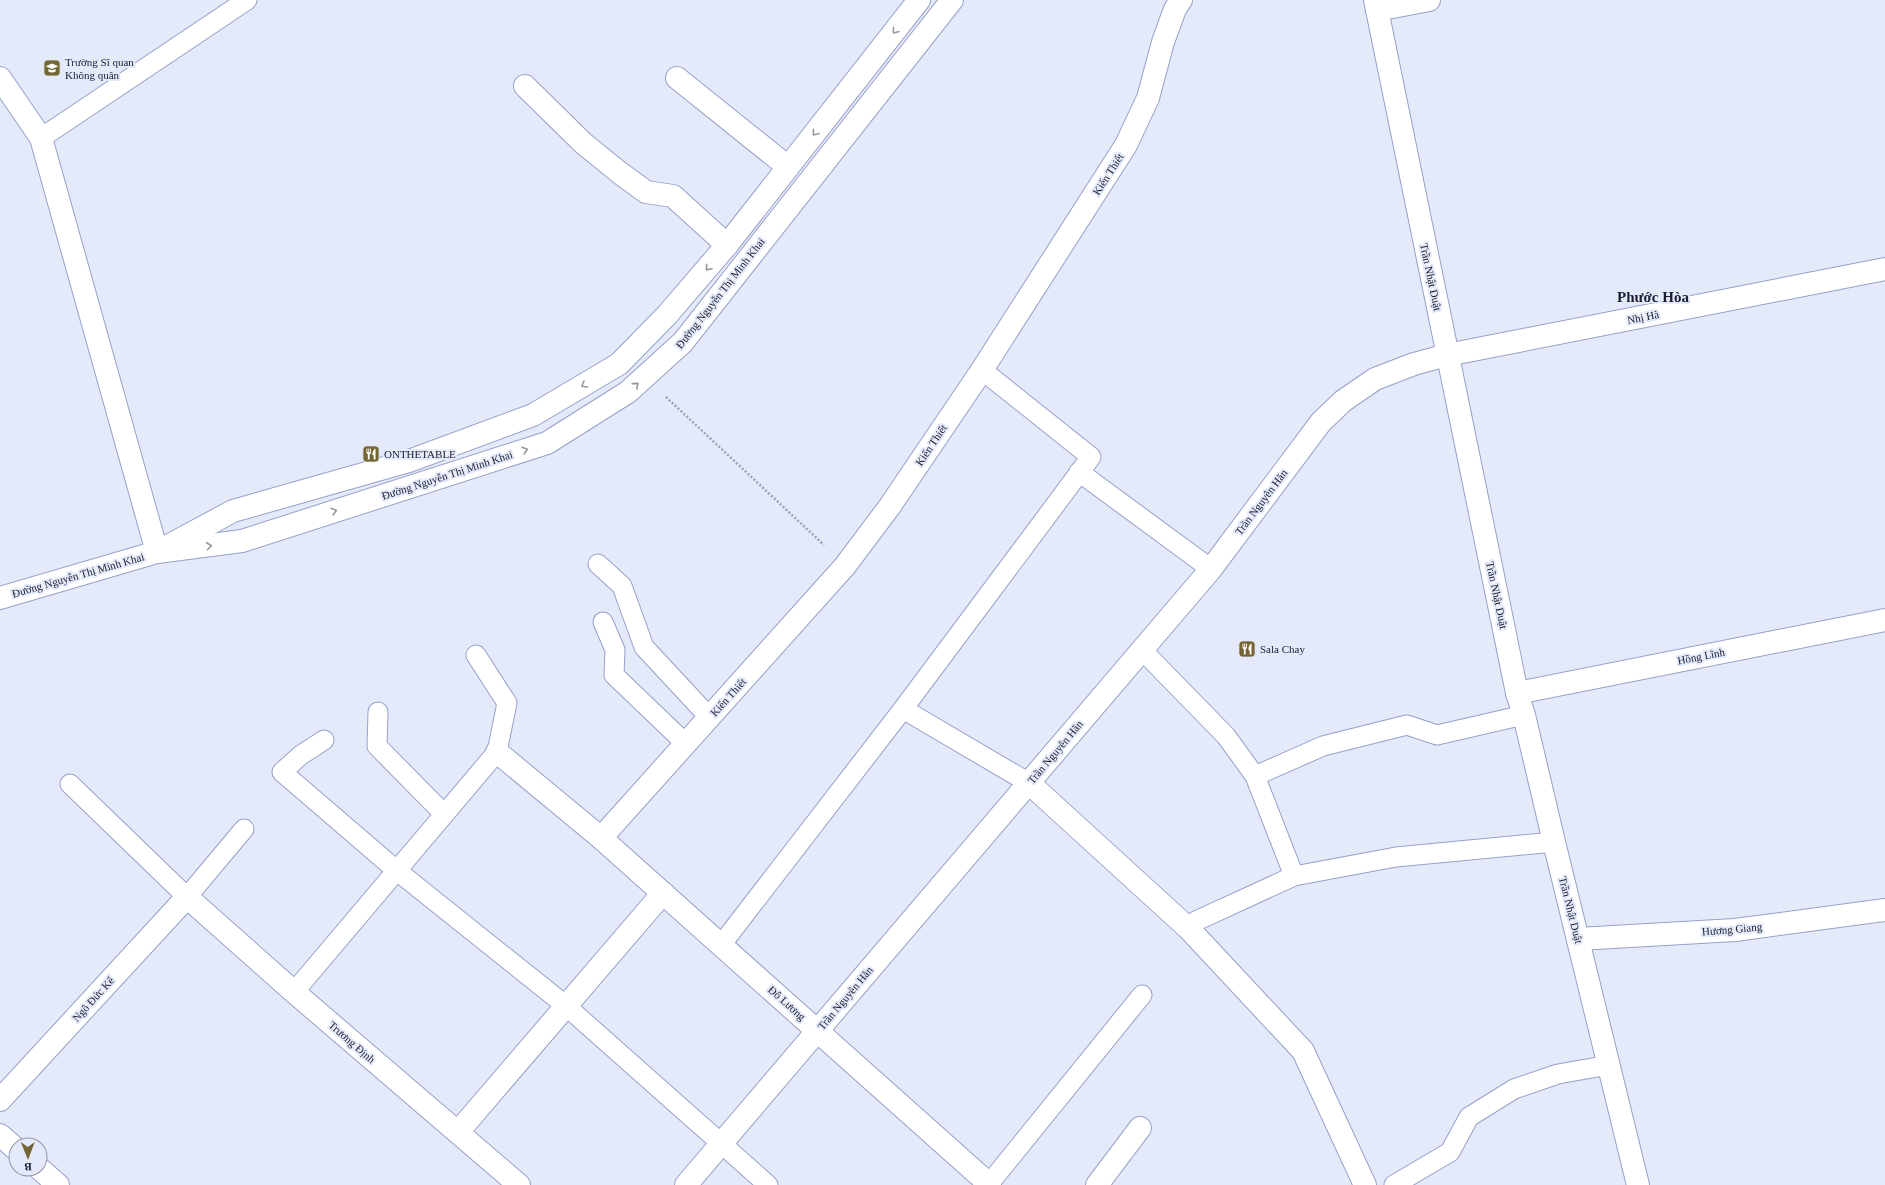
<svg xmlns="http://www.w3.org/2000/svg" width="1885" height="1185" viewBox="0 0 1885 1185" font-family="Georgia,serif">
	<style>
		.lines { fill: none; stroke-linecap: round; stroke-linejoin: round }
		.service-casing { stroke: #96a0c9; stroke-width: 21 }
		.minor-casing { stroke: #96a0c9; stroke-width: 24 }
		.tertiary-casing { stroke: #96a0c9; stroke-width: 24 }
		.path { stroke: #9da1b2; stroke-width: 2.5; stroke-dasharray: 2 2; stroke-linecap: butt }
		.service { stroke: #fff; stroke-width: 19 }
		.minor { stroke: #fff; stroke-width: 22 }
		.tertiary { stroke: #fff; stroke-width: 22 }
		.oneway { stroke: #9899a0 }
		.labels { text-anchor: middle; dominant-baseline: central; stroke-width: 4; stroke-linejoin: round; paint-order: stroke }
		.poi-label { font-size: 11px; fill: #191d2c; stroke: #e5eafb; text-anchor: start }
		.street-label { font-size: 11px; fill: #191d2c; stroke: #e5eafb }
		.district-label { font-size: 15px; font-weight: bold; fill: #191d2c; stroke: #e5eafb }
	</style>
	<rect width="100%" height="100%" fill="#e5eafb"/>
	<g class="lines">
		<g class="service-casing">
			<g id="service">
				<polyline points="41,138 247,0"/>
				<polyline points="1079,472 1211,569"/>
				<polyline points="598,564 622,586 644,647 710,718"/>
				<polyline points="603,622 615,650 614,675 686,744"/>
				<polyline points="1142,650 1226,736 1255,776 1294,876"/>
				<polyline points="903,709 1029,783"/>
				<polyline points="378,712 377,746 444,814"/>
				<polyline points="324,740 301,755 282,772 396,870 565,1005 768,1185"/>
				<polyline points="1255,776 1323,746 1407,725 1437,735 1524,715"/>
				<polyline points="70,784 187,897 244,829"/>
				<polyline points="1189,929 1196,921 1294,876 1396,857 1554,842"/>
				<polyline points="721,945 903,709 1091,457 982,370"/>
				<polyline points="294,992 497,752 507,703 476,655"/>
				<polyline points="989,1184 1142,995"/>
				<polyline points="1394,1185 1450,1152 1469,1117 1514,1089 1558,1074 1609,1065"/>
			</g>
		</g>
		<g class="minor-casing">
			<g id="minor">
				<polyline points="1377,10 1429,0"/>
				<polyline points="0,78 41,138 157,552"/>
				<polyline points="677,78 788,167"/>
				<polyline points="525,86 583,143 620,173 646,192 673,196 727,245"/>
				<polyline points="497,752 601,838 990,1185"/>
				<polyline points="1029,783 1189,929 1303,1051 1365,1185"/>
				<polyline points="601,838 845,566 890,506 982,370 1126,145 1148,98 1163,42 1175,9 1181,0"/>
				<polyline points="1578,939 1735,930 1885,910"/>
				<polyline points="0,1100 187,897 294,992 519,1185"/>
				<polyline points="458,1132 663,893"/>
				<polyline points="0,1135 16,1149"/>
				<polyline points="40,1169 58,1185"/>
				<polyline points="686,1185 1211,569 1321,422 1343,401 1375,379 1414,364 1447,355 1885,269"/>
				<polyline points="1097,1185 1140,1128"/>
			</g>
		</g>
		<g class="tertiary-casing">
			<g id="tertiary">
				<polyline points="1375,0 1517,693 1524,715 1554,842 1638,1185"/>
				<polyline points="168,546 233,511 409,461 533,415 619,364 667,315 727,245 919,0"/>
				<polyline points="0,598 157,552 242,541 547,443 628,392 683,342 952,0"/>
				<polyline points="1517,693 1885,620"/>
			</g>
		</g>
		<polyline class="path" points="666,397 824,545"/>
		<use href="#service" class="service"/>
		<use href="#minor" class="minor"/>
		<use href="#tertiary" class="tertiary"/>
	</g>
	<defs><path id="oneway-chevron" d="M-2-3.5L2.5 0L-2 3.5" fill="none" stroke-width="1.6" stroke-linecap="round" stroke-linejoin="round"/></defs>
	<g class="oneway">
		<use href="#oneway-chevron" transform="translate(895 31) rotate(128)"/>
		<use href="#oneway-chevron" transform="translate(815 133) rotate(128)"/>
		<use href="#oneway-chevron" transform="translate(708 268) rotate(131)"/>
		<use href="#oneway-chevron" transform="translate(584 385) rotate(149)"/>
		<use href="#oneway-chevron" transform="translate(636 385) rotate(-41)"/>
		<use href="#oneway-chevron" transform="translate(525 450) rotate(-18)"/>
		<use href="#oneway-chevron" transform="translate(334 511) rotate(-18)"/>
		<use href="#oneway-chevron" transform="translate(209 546) rotate(-7)"/>
	</g>
	<defs>
		<g id="university-square" transform="scale(0.9)"><rect x="-9" y="-9" width="18" height="18" rx="4" fill="#746633" stroke="#e5eafb"/><path d="M0-5L7-2L0 1L-7-2ZM-4 1L0 2.5L4 1V4Q0 6-4 4Z" fill="#fff"/></g>
		<g id="restaurant-square" transform="scale(0.9)"><rect x="-9" y="-9" width="18" height="18" rx="4" fill="#746633" stroke="#e5eafb"/><path d="M-5-6h1v4h1v-4h1v4h1v-4h1v5L-1.5 .5V6h-2V.5L-5-1ZM5-6V6H3V1.5H1.5Q1.5-4 5-6Z" fill="#fff"/></g>
	</defs>
	<g fill-rule="evenodd">
		<use href="#university-square" x="52" y="68"/>
		<use href="#restaurant-square" x="371" y="454"/>
		<use href="#restaurant-square" x="1247" y="649"/>
	</g>
	<g class="labels">
		<g class="poi-label">
			<text x="65" y="62">Trường Sĩ quan<tspan x="65" dy="13">Không quân</tspan></text>
			<text x="384" y="454">ONTHETABLE</text>
			<text x="1260" y="649">Sala Chay</text>
		</g>
		<g class="street-label">
			<text transform="translate(1108 174) rotate(-57)">Kiến Thiết</text>
			<text transform="translate(1431 277) rotate(78)">Trần Nhật Duật</text>
			<text transform="translate(720 293) rotate(-52)">Đường Nguyễn Thị Minh Khai</text>
			<text transform="translate(1643 317) rotate(-11)">Nhị Hà</text>
			<text transform="translate(931 445) rotate(-56)">Kiến Thiết</text>
			<text transform="translate(447 475) rotate(-18)">Đường Nguyễn Thị Minh Khai</text>
			<text transform="translate(1261 502) rotate(-53)">Trần Nguyên Hãn</text>
			<text transform="translate(78 575) rotate(-16)">Đường Nguyễn Thị Minh Khai</text>
			<text transform="translate(1497 595) rotate(78)">Trần Nhật Duật</text>
			<text transform="translate(1701 656) rotate(-11)">Hồng Lĩnh</text>
			<text transform="translate(728 697) rotate(-48)">Kiến Thiết</text>
			<text transform="translate(1055 752) rotate(-50)">Trần Nguyên Hãn</text>
			<text transform="translate(1571 910) rotate(76)">Trần Nhật Duật</text>
			<text transform="translate(1732 929) rotate(-5)">Hương Giang</text>
			<text transform="translate(845 998) rotate(-50)">Trần Nguyên Hãn</text>
			<text transform="translate(93 999) rotate(-48)">Ngô Đức Kế</text>
			<text transform="translate(787 1003) rotate(42)">Đô Lương</text>
			<text transform="translate(352 1042) rotate(41)">Trương Định</text>
		</g>
		<g class="district-label">
			<text x="1653" y="297">Phước Hòa</text>
		</g>
	</g>
	<g transform="translate(28 1157) rotate(179)"><circle r="19" fill="#e5eafb" stroke="#9398a8"/>
	<path d="M0-3L7 15L0 10L-7 15Z" fill="#746633"/>
	<text y="-6" font-size="11" font-weight="bold" text-anchor="middle" fill="#191d2c">B</text>
	</g>
</svg>
